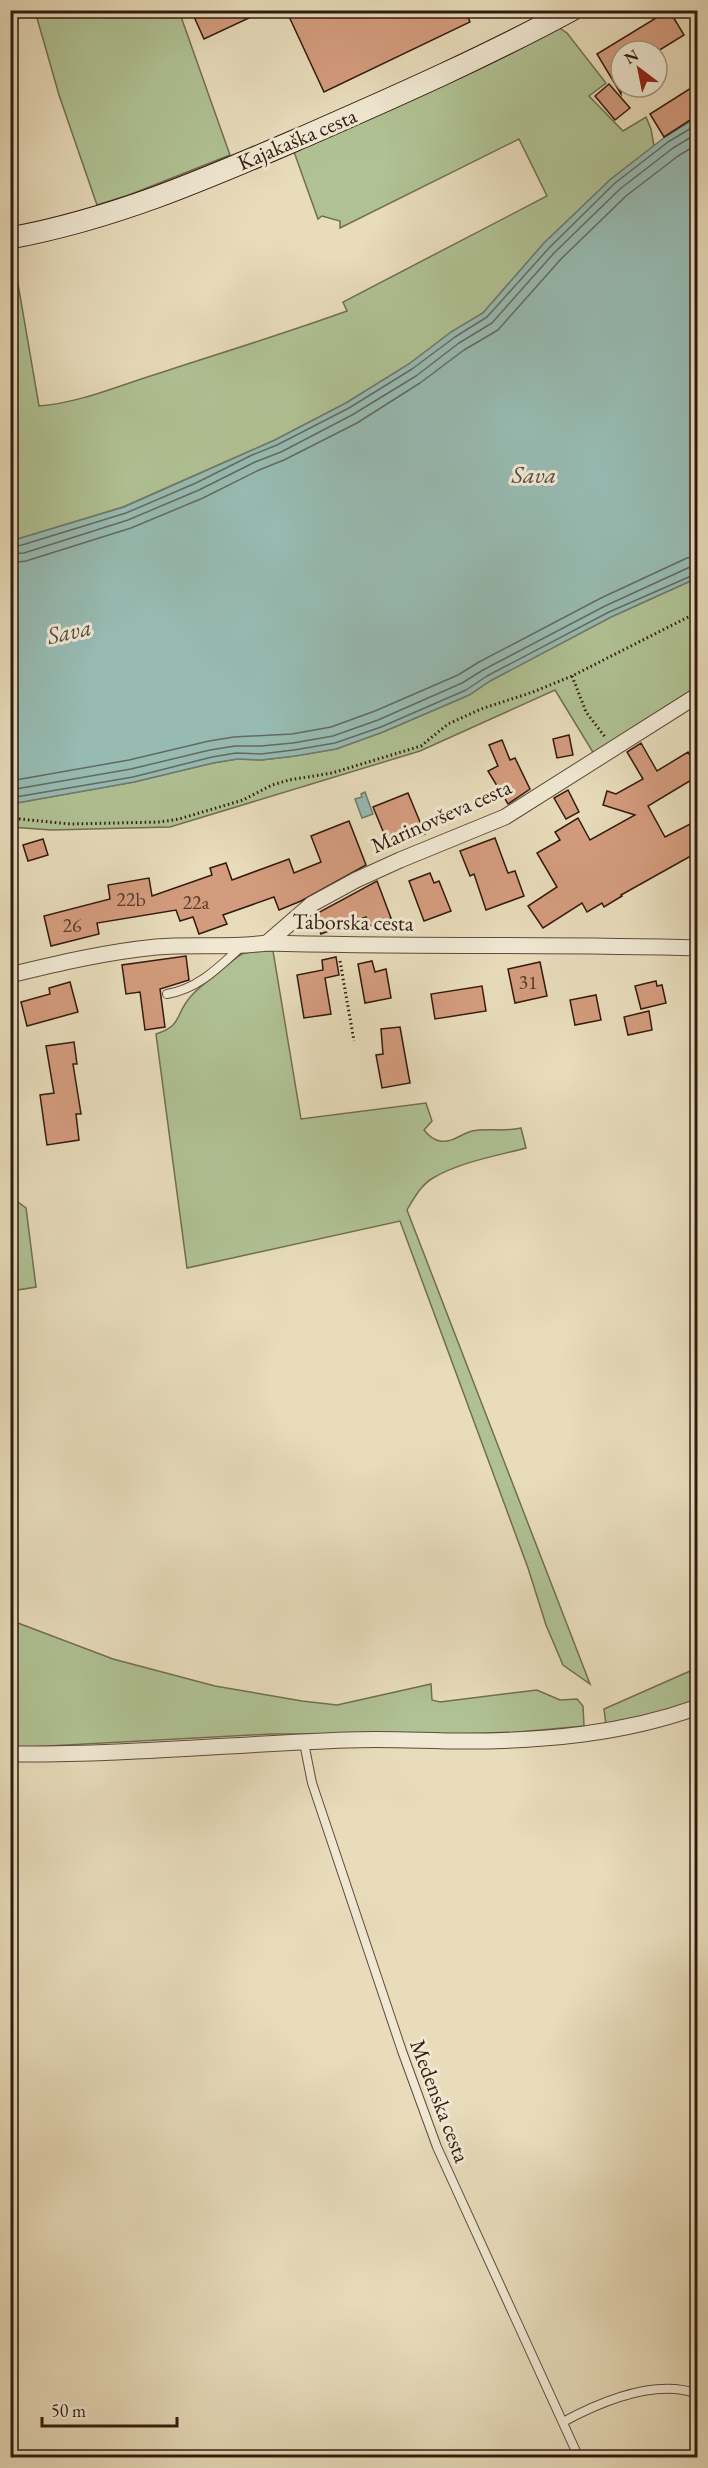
<svg xmlns="http://www.w3.org/2000/svg" width="708" height="2468" viewBox="0 0 708 2468" font-family="'EB Garamond',serif">
	<style>
		.green { fill: #b0c294; stroke: #716e51; stroke-width: 1.5 }
		.water { fill: #97bbb3; stroke: #6f7b71; stroke-width: 1.5 }
		.lines { fill: none; stroke-linecap: round; stroke-linejoin: round }
		.shore { stroke: #646a60; stroke-width: 1.5 }
		.building { fill: #d49c7e; stroke: #321a0e; stroke-width: 1.5 }
		.lane-casing { stroke: #604a39; stroke-width: 10 }
		.street-casing { stroke: #604a39; stroke-width: 17 }
		.secondary-casing { stroke: #321a0e; stroke-width: 23 }
		.path { stroke: #321a0e; stroke-width: 3; stroke-dasharray: 1.5 3; stroke-linecap: butt }
		.lane { stroke: #f0e8d3; stroke-width: 8 }
		.street { stroke: #f0e8d3; stroke-width: 15 }
		.secondary { stroke: #f0e8d3; stroke-width: 21 }
		.labels { text-anchor: middle; dominant-baseline: central; stroke-width: 6; stroke-linejoin: round; paint-order: stroke }
		.number-label { font-size: 20px; fill: #5a3a2a }
		.street-label { font-size: 22px; fill: #321a0e; stroke: #f0e8d3 }
		.water-label { font-size: 24px; font-style: italic; fill: #504a40; stroke: #f0e8d3 }
	</style>
	<rect width="100%" height="100%" fill="#e8dcbb"/>
	<filter id="stains"><feTurbulence type="fractalNoise" baseFrequency=".00333" numOctaves="4"/><feColorMatrix values="0 0 0 0 .2 0 0 0 0 .09 0 0 0 0 .02 0 0 0 .5 -.17"/></filter>
	<radialGradient id="worn" r=".72"><stop offset=".6" stop-color="#630" stop-opacity="0"/><stop offset="1" stop-color="#630" stop-opacity=".3"/></radialGradient>
	<g class="green">
		<polygon points="35,11 179,11 230,155 129,195 97,205 59,95"/>
		<path d="M558,27L567,33L606,83L589,96L623,131L646,117L651,129L654,146L611,179L544,243L483,313L451,332L409,364L346,403L275,440L123,507L11,541V249H12L39,406C80,403 123,384 163,372C224,352 286,333 347,311L343,302L547,196L519,139L340,228V221L322,216L318,219L294,152L487,65Z"/>
		<polygon points="697,578 697,687 594,754 555,690 420,751 170,827 51,830 11,827 10,804 134,782 213,763 237,759 261,760 295,756 336,749 383,732 469,695 490,681 611,617"/>
		<path d="M260,951H273L301,1119L426,1103L432,1121L424,1130C428,1135 433,1140 440,1141C452,1143 461,1134 472,1131C487,1128 504,1132 521,1128L526,1148C496,1156 460,1162 433,1178C421,1185 414,1198 407,1210L590,1684L563,1665L546,1625L528,1568L400,1221L187,1268L156,1034C184,1025 174,1014 192,995C197,989 236,957 242,954C248,952 255,952 260,951Z"/>
		<polygon points="11,1194 11,1197 26,1208 36,1287 11,1291"/>
		<polygon points="10,1620 113,1659 215,1686 302,1701 337,1705 431,1684 432,1700 440,1702 537,1690 560,1700 577,1699 583,1706 584,1726 475,1736 426,1734 272,1734 11,1748"/>
		<polygon points="697,1668 697,1700 687,1706 606,1725 604,1709"/>
	</g>
	<g class="water">
		<polygon points="697,117 697,578 611,617 490,681 469,695 383,732 336,749 295,756 261,760 237,759 213,763 134,782 11,804 11,541 124,507 275,440 346,403 409,364 451,332 483,313 544,243 611,179 665,137"/>
		<polygon points="365,792 373,814 362,818 355,799 362,797 361,794"/>
	</g>
	<g class="lines">
		<g class="shore">
			<polyline points="10,547 22,545 126,513 196,483 252,455 277,445 349,408 412,369 455,337 487,317 549,248 615,183 668,142 698,124"/>
			<polyline points="10,554 24,553 128,520 199,490 255,462 281,452 352,415 416,376 459,343 492,323 554,253 620,189 673,148 698,133"/>
			<polyline points="10,563 26,561 131,528 203,498 259,470 284,460 357,423 420,383 464,350 498,330 561,259 626,196 678,156 698,144"/>
			<polyline points="10,781 129,760 209,741 234,737 292,734 331,727 375,711 458,675 479,662 601,598 687,558 698,556"/>
			<polyline points="10,790 131,769 210,750 235,746 261,746 293,743 333,736 378,720 462,683 483,670 605,606 690,567 698,565"/>
			<polyline points="10,798 133,777 212,757 236,753 261,754 294,750 335,743 381,727 466,690 487,676 609,612 698,573"/>
		</g>
	</g>
	<g class="building">
		<polygon points="191,10 266,10 204,39"/>
		<polygon points="286,10 465,10 470,22 324,92"/>
		<polygon points="669,10 684,35 658,51 621,51 621,94 597,54"/>
		<polygon points="609,84 630,108 615,120 595,96"/>
		<polygon points="691,88 698,98 698,115 664,137 650,114"/>
		<polygon points="569,735 573,755 557,758 553,739"/>
		<polygon points="502,740 510,760 515,758 530,789 508,804 488,771 498,766 489,745"/>
		<polygon points="641,743 657,771 688,752 698,768 698,776 648,806 665,837 698,820 698,852 621,895 622,896 604,907 602,903 587,912 582,903 543,928 528,906 557,887 537,853 560,840 555,832 578,818 590,840 635,815 603,805 607,791 616,794 643,779 627,752"/>
		<polygon points="568,790 579,812 566,819 554,798"/>
		<polygon points="408,793 425,834 390,848 373,807"/>
		<polygon points="349,821 366,865 301,901 279,910 274,897 223,915 227,924 199,934 193,917 180,921 176,910 97,923 99,934 51,946 44,916 110,899 108,885 149,878 152,896 212,875 210,868 226,863 232,880 289,859 294,873 321,862 311,836"/>
		<polygon points="495,838 508,873 515,871 524,896 486,910 474,874 470,876 460,851"/>
		<polygon points="43,839 48,855 28,861 23,845"/>
		<polygon points="430,873 434,883 439,881 451,911 424,921 409,881"/>
		<polygon points="377,881 391,918 370,926 366,917 321,934 314,915"/>
		<polygon points="186,956 189,980 160,989 165,1027 145,1030 140,992 126,994 122,965"/>
		<polygon points="336,957 339,975 325,978 331,1014 304,1018 297,975 323,970 322,960"/>
		<polygon points="372,961 375,972 386,969 391,998 365,1003 358,964"/>
		<polygon points="540,962 547,996 515,1003 508,969"/>
		<polygon points="656,981 657,986 662,985 666,1003 641,1009 635,986"/>
		<polygon points="70,982 78,1012 27,1026 21,1002 50,994 49,988"/>
		<polygon points="482,986 486,1011 435,1019 431,994"/>
		<polygon points="596,995 601,1020 575,1025 570,1000"/>
		<polygon points="649,1011 652,1030 628,1035 624,1017"/>
		<polygon points="400,1027 410,1083 382,1088 376,1055 383,1054 381,1029"/>
		<polygon points="74,1042 77,1064 73,1064 81,1114 76,1114 79,1140 47,1145 40,1095 54,1093 46,1046"/>
	</g>
	<g class="lines">
		<g class="lane-casing">
			<g id="lane">
				<path d="M167,994C198,989 219,967 241,947"/>
				<polyline points="304,1743 312,1783 402,2051 437,2147 579,2458"/>
				<path d="M563,2422C600,2402 655,2378 698,2394"/>
			</g>
		</g>
		<g class="street-casing">
			<g id="street">
				<polyline points="267,943 312,904 356,880 400,860 505,817 698,695"/>
				<path d="M10,975C59,963 106,952 156,947C193,944 230,948 267,943C410,947 554,944 698,948"/>
				<path d="M10,1754C123,1755 235,1744 347,1740C386,1738 425,1741 465,1741C544,1741 623,1734 698,1707"/>
			</g>
		</g>
		<g class="secondary-casing">
			<path id="secondary" d="M10,238C118,218 210,177 310,134C399,95 487,56 572,10"/>
		</g>
		<g class="path">
			<polyline points="572,676 586,712 605,737"/>
			<polyline points="10,818 70,824 160,822 179,819 243,800 272,785 289,780 332,773 421,746 448,724 481,709 533,692 572,676 698,612"/>
			<polyline points="340,961 354,1041"/>
		</g>
		<use href="#lane" class="lane"/>
		<use href="#street" class="street"/>
		<use href="#secondary" class="secondary"/>
	</g>
	<g class="labels">
		<g class="number-label">
			<text x="131" y="899">22b</text>
			<text x="196" y="902">22a</text>
			<text x="72" y="925">26</text>
			<text x="528" y="982">31</text>
		</g>
		<g class="street-label">
			<text transform="translate(297 139) rotate(-23)">Kajakaška cesta</text>
			<text transform="translate(441 816) rotate(-24)">Marinovševa cesta</text>
			<text transform="translate(353 922) rotate(1)">Taborska cesta</text>
			<text transform="translate(440 2101) rotate(69)">Medenska cesta</text>
		</g>
		<g class="water-label">
			<text x="534" y="474">Sava</text>
			<text transform="translate(69 631) rotate(-13)">Sava</text>
		</g>
	</g>
	<rect width="708" height="2468" fill="none" stroke="#e8dcbb" stroke-width="36"/>
	<rect x="12" y="12" width="684" height="2444" fill="none" stroke="#321a0e" stroke-width="3"/>
	<rect x="18" y="18" width="672" height="2432" fill="none" stroke="#321a0e" stroke-width="1.5"/>
	<g transform="translate(639 69) rotate(328)"><circle r="28" fill="#f0e8d3" stroke="#a49684" stroke-width="1.5"/>
	<path d="M0-4.5L10 22L0 15L-10 22Z" fill="#8f2418"/>
	<text y="-9" font-size="16" font-weight="bold" text-anchor="middle" fill="#321a0e">N</text>
	</g>
	<path d="M42 2417v9h135v-9" fill="none" stroke="#321a0e" stroke-width="3"/>
	<text x="51" y="2417" font-size="18" fill="#321a0e" stroke="#f0e8d3" stroke-width="4.5" paint-order="stroke">50 m</text>
	<rect width="100%" height="100%" filter="url(#stains)"/>
	<rect width="100%" height="100%" fill="url(#worn)"/>
</svg>
